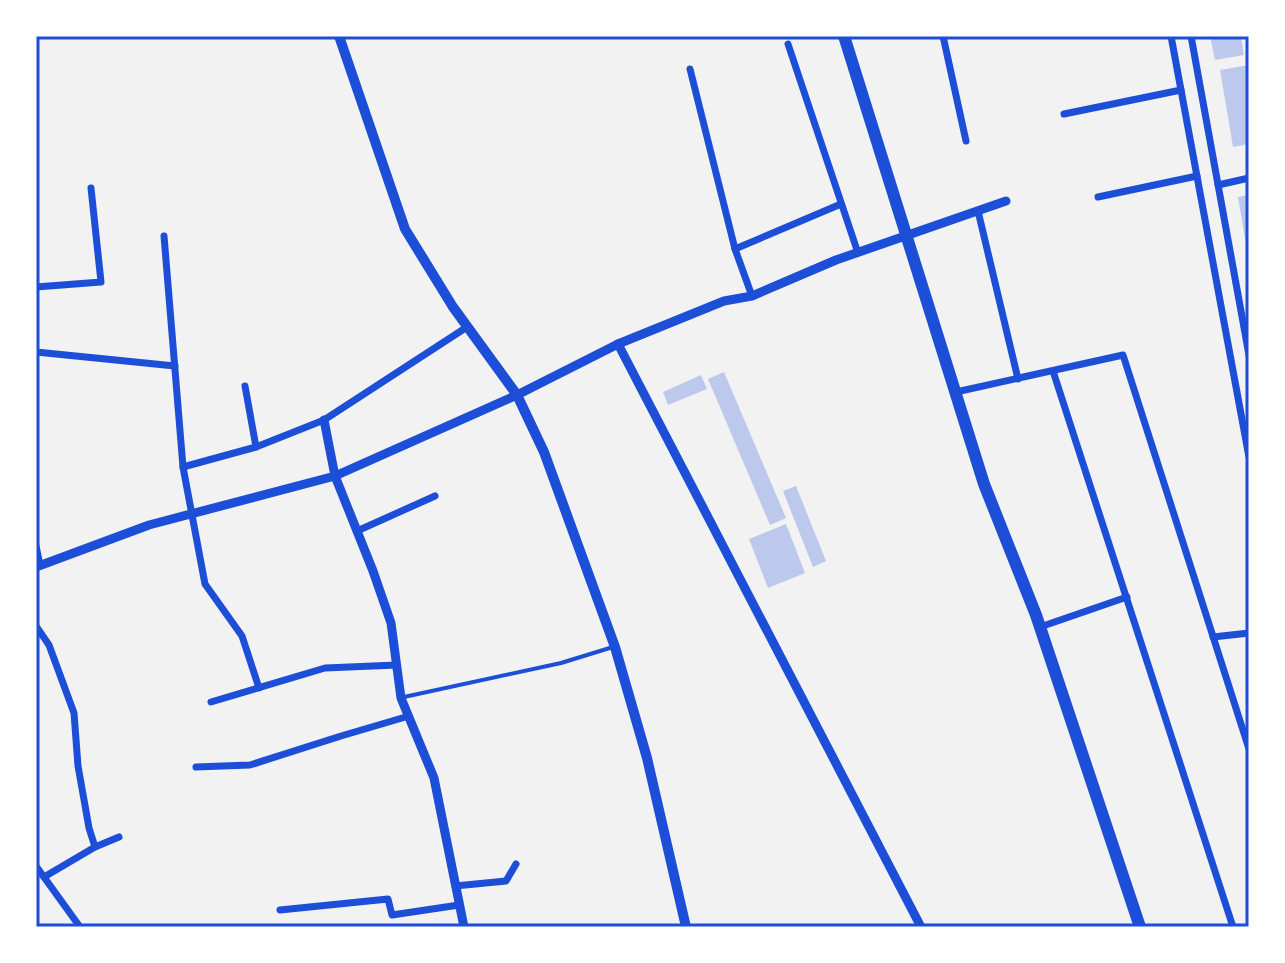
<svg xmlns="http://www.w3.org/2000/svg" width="1285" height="963" viewBox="0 0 1285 963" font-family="Mulish,sans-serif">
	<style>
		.building { fill: #bdc9ec }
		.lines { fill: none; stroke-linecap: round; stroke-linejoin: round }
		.service { stroke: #1d4ed8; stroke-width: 4 }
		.minor { stroke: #1d4ed8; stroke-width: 7 }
		.tertiary { stroke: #1d4ed8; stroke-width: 9 }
		.secondary { stroke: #1d4ed8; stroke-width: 10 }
		.primary { stroke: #1d4ed8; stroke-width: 12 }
		.neatline { fill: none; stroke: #1d4ed8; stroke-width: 3 }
	</style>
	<rect width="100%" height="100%" fill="#f2f2f2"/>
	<g class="building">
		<polygon points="1210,36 1241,36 1244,55 1215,60"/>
		<polygon points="1249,65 1249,144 1233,147 1220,70"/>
		<polygon points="1249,195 1249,251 1247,251 1238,197"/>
		<polygon points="724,372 786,518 770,525 708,379"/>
		<polygon points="701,375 707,389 668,405 663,392"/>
		<polygon points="796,486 826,561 813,567 783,491"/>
		<polygon points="786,524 805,573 768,588 749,539"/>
	</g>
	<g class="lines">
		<polyline class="service" points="404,697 561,663 613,647"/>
		<g class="minor">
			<polyline points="943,36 966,141"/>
			<polyline points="1171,36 1249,457"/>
			<polyline points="1191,36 1249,355"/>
			<polyline points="788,44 858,253"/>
			<polyline points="690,69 735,249 752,296"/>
			<polyline points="1064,114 1181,90"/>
			<polyline points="1218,185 1249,178"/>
			<polyline points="1098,197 1197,176"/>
			<polyline points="978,211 1018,379"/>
			<polyline points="164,236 183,467 205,584 242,636 259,688"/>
			<polyline points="735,249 841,204"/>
			<polyline points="36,287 101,282 91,188"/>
			<polyline points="36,352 175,366"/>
			<polyline points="1053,371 1233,927"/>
			<polyline points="245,386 256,447"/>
			<polyline points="956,392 1123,355 1249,749"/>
			<polyline points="183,467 256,447 324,420 467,327"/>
			<polyline points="357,531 435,496"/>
			<polyline points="36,546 40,565"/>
			<polyline points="36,626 49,645 74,713 78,766 89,828 95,847"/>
			<polyline points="1040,627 1127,597"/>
			<polyline points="1213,637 1249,633"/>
			<polyline points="211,702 325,668 397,665"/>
			<polyline points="196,767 250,765 341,736 409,716"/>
			<polyline points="36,866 80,927"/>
			<polyline points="44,877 95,847 119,837"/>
			<polyline points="455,886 506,881 516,864"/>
			<polyline points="280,910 388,899 392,915 459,905"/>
		</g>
		<g class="tertiary">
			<polyline points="618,344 921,927"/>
			<polyline points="324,420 335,476 373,571 391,623 401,698 434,778 464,927"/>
			<polyline points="36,567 149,525 335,476 517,395 618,344 724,301 752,296 836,260 1006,201"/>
		</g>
		<polyline class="secondary" points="339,36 405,229 453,307 517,395 544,452 615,647 647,758 686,927"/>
		<polyline class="primary" points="844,36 984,484 1036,615 1140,927"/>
	</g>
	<rect width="1285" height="963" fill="none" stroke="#ffffff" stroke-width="76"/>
	<rect x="38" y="38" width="1209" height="887" class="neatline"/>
</svg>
